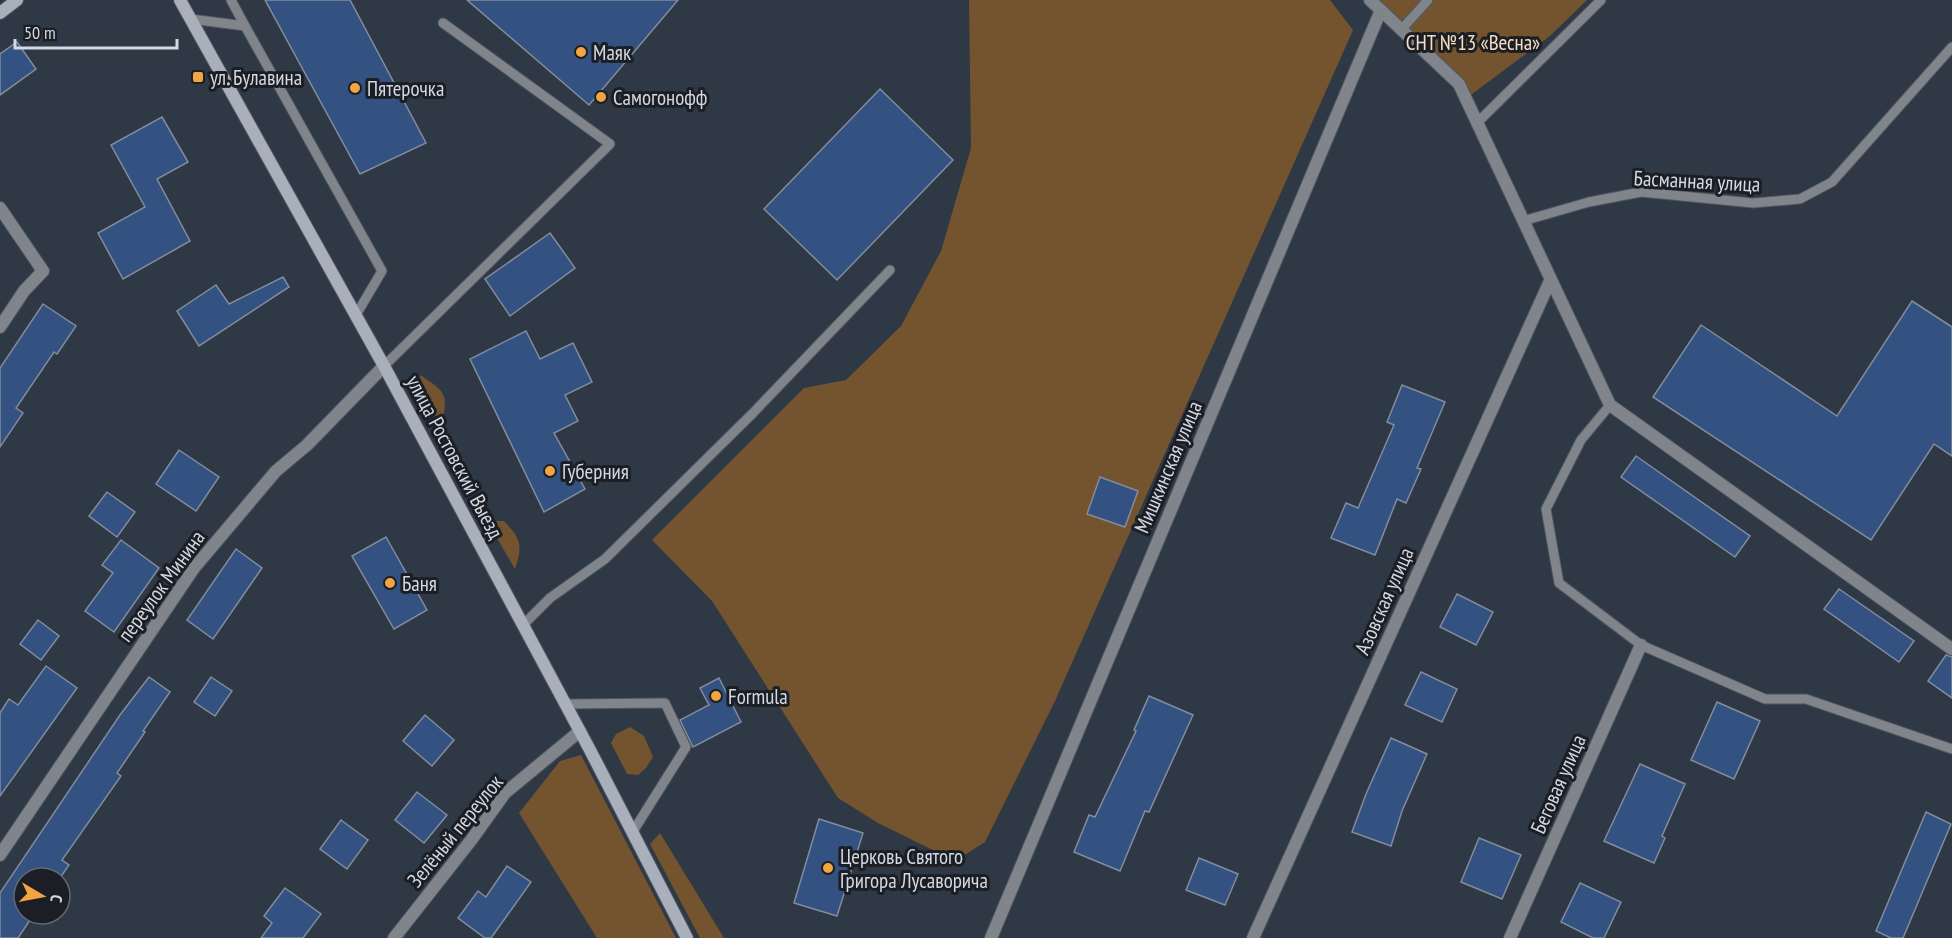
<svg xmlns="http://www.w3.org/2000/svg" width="1952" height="938" viewBox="0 0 1952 938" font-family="'PT Sans Narrow',sans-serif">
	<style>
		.green { fill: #73542f }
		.building { fill: #335181; stroke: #828c9c; stroke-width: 1.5 }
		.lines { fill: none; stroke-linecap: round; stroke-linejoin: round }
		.lane-casing { stroke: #4d5561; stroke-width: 11 }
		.street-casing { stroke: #4d5561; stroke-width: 14 }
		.secondary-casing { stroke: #4d5561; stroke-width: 14 }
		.lane { stroke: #80858c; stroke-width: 9 }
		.street { stroke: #80858c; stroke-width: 12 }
		.secondary { stroke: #a9b0bc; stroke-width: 12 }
		.poi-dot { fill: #f2a541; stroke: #1b1f25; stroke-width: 2 }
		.labels { text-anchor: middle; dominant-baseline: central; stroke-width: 6; stroke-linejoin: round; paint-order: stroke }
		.park-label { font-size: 21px; fill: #f7ddc1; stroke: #1b1f25 }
		.poi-label { font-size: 21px; fill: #d3d8e1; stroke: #1b1f25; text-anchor: start }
		.street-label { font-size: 21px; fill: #d3d8e1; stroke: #1b1f25 }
	</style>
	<rect width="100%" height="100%" fill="#2f3845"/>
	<g class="green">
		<polygon points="969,0 1330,0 1353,30 1055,701 985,842 955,861 878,823 838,798 712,601 652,540 804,388 846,380 901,326 941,251 971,148"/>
		<polygon points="1373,0 1587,0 1550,36 1468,97"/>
		<path d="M420,375C446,392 449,394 441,425L422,393Z"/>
		<path d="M487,521H504C521,539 523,546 515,569Z"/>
		<polygon points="630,727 644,736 653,757 646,768 638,775 627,774 611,743 616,734"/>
		<polygon points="581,755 676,938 597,938 519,813 560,761"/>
		<polygon points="660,833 724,938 700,938 650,844"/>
	</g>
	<g class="building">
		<polygon points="265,0 350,0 426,143 360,174"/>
		<polygon points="467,0 678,0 589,105"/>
		<polygon points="17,42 36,69 0,95 0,54"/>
		<polygon points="880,89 953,160 837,280 764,209"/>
		<polygon points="162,117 188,162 157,179 190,241 123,279 98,233 145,207 111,145"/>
		<polygon points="550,233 575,268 510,316 485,279"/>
		<polygon points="283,277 289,287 199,346 177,311 216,285 229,304"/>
		<polygon points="1912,301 1952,327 1952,456 1934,444 1871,540 1653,397 1701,325 1837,416"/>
		<polygon points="43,304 76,326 57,354 54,352 16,408 23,413 0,447 0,368"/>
		<polygon points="526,331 540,359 573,343 592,382 565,395 578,421 554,433 585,489 544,512 470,359"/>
		<polygon points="1402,385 1445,402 1417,468 1421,469 1406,503 1397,499 1375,555 1331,538 1346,503 1358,508 1394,425 1387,422"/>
		<polygon points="179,450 219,477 196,511 156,484"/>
		<polygon points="1636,456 1750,536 1735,557 1621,477"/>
		<polygon points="1100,477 1138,491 1125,527 1087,514"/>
		<polygon points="107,492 135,512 117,537 89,516"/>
		<polygon points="386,537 427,610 394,629 352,556"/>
		<polygon points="121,540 159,568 114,632 85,611 113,573 102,565"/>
		<polygon points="236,549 262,568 213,639 187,620"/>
		<polygon points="1839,589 1914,641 1899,662 1824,609"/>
		<polygon points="1457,594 1493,612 1476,645 1440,627"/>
		<polygon points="38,620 59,636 41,660 20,644"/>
		<polygon points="1946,655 1952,657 1952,698 1928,681"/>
		<polygon points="46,666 77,688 0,796 0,713 9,699 18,705"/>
		<polygon points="1421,672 1457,689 1442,722 1405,705"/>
		<polygon points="149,677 170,692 143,731 145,732 117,773 121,776 62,860 69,865 60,878 24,878 24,914 34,914 18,938 0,938 0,893 120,715"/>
		<polygon points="211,677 232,691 215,716 194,702"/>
		<polygon points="719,678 741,722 693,747 680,720 709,705 700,688"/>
		<polygon points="1149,696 1193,715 1149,812 1145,811 1120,871 1074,852 1089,815 1095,817 1136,731 1134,730"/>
		<polygon points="1717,702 1760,721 1734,779 1691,760"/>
		<polygon points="425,715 454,740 432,766 403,741"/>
		<polygon points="1391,738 1427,754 1402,811 1391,846 1352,832 1366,794"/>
		<polygon points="1640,764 1685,784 1662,836 1665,838 1654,863 1604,841"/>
		<polygon points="417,792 447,815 424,843 395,820"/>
		<polygon points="1926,812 1951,824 1903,938 1891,938 1876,931"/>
		<polygon points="819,819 863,833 837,916 794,903"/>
		<polygon points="341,820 368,840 347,869 320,849"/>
		<polygon points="1479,838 1521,855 1502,899 1461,882"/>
		<polygon points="1199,858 1238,874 1225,905 1186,890"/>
		<polygon points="507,866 531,882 491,938 485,938 458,918 478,891 486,897"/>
		<polygon points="1580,883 1621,902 1604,938 1593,938 1561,922"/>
		<polygon points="285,888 321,914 303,938 261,938 272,923 264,916"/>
	</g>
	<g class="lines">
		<g class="lane-casing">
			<g id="lane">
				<polyline points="231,0 245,26"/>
				<polyline points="191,19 245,26 382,271 356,315"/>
				<polyline points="1401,30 1428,0"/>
				<polyline points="1477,123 1601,0"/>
				<polyline points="1523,221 1589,202 1641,192 1753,203 1800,199 1832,182 1952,47"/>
				<polyline points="384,366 610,144 443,23"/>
				<polyline points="1610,405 1581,440 1546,509 1559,583 1641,645 1765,699 1806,699 1952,749"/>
				<polyline points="523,625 550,598 605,559 753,413 890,270"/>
				<polyline points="565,704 665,703 686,747 632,833"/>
			</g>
		</g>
		<g class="street-casing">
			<g id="street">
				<polyline points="1370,0 1459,84 1610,405 1952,649"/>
				<polyline points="0,208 43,271 24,291 0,327"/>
				<polyline points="0,855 194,568 276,471 307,445 384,366"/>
				<polyline points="394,938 472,839 505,793 580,731"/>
				<polyline points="991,938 1381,10"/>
				<polyline points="1253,938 1550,281"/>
				<polyline points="1510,938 1641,645"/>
			</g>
		</g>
		<g class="secondary-casing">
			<g id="secondary">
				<polyline points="180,0 384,366 590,750 687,938"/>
				<polyline points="0,13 17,0"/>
			</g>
		</g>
		<use href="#lane" class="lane"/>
		<use href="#street" class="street"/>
		<use href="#secondary" class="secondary"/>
	</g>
	<g class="poi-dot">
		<circle cx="581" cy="52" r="6"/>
		<rect x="192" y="71" width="12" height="12" rx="3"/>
		<circle cx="355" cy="88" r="6"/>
		<circle cx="601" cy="97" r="6"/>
		<circle cx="550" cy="471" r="6"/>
		<circle cx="390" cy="583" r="6"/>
		<circle cx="716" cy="696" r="6"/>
		<circle cx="828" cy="868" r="6"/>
	</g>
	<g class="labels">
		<g class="park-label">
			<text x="1473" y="42">СНТ №13 «Весна»</text>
		</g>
		<g class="poi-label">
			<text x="593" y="52">Маяк</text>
			<text x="210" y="77">ул. Булавина</text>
			<text x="367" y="88">Пятерочка</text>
			<text x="613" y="97">Самогонофф</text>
			<text x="562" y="471">Губерния</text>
			<text x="402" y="583">Баня</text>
			<text x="728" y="696">Formula</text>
			<text x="840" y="856">Церковь Святого<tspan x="840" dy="24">Григора Лусаворича</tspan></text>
		</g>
		<g class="street-label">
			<text transform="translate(1697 181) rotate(3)">Басманная улица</text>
			<text transform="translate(455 457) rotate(62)">улица Ростовский Выезд</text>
			<text transform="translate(1168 467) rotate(-67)">Мишкинская улица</text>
			<text transform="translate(161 586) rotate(-54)">переулок Минина</text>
			<text transform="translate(1384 601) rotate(-66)">Азовская улица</text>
			<text transform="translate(1558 784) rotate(-66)">Беговая улица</text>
			<text transform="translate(455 831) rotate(-51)">Зелёный переулок</text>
		</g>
	</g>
	<g transform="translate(42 896) rotate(100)"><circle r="28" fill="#1b1f25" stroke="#656970" stroke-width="1.5"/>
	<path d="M0-4.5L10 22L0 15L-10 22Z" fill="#f2a541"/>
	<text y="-9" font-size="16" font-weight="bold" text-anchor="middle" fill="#d3d8e1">С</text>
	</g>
	<path d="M15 39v9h162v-9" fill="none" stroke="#d3d8e1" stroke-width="3"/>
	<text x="24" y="39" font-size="18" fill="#d3d8e1" stroke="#1b1f25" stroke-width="4.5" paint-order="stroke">50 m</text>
</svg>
